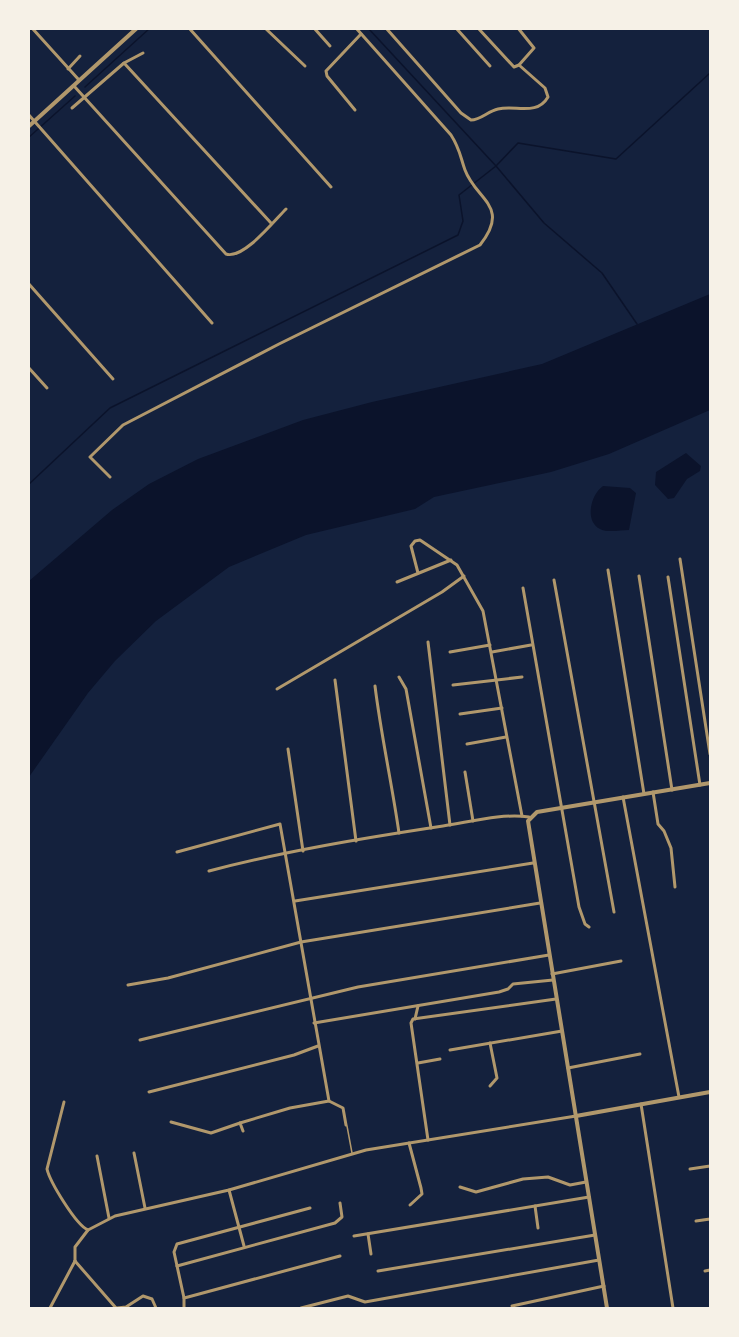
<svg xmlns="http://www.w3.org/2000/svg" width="739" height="1337" viewBox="0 0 739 1337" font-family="'Archivo Narrow',sans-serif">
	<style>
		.water { fill: #0b132b }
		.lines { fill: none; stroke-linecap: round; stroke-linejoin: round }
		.stream { stroke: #0b132b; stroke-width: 1.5 }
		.service { stroke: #b1986c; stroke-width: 1.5 }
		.minor { stroke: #b1986c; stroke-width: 3 }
		.tertiary { stroke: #b1986c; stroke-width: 4 }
	</style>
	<rect width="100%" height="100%" fill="#14213d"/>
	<g class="water">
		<polygon points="710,294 710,410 609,454 551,472 434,497 415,509 306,535 229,567 156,621 115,661 88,693 29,777 29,581 112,510 149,484 198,459 303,420 372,402 542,364"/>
		<polygon points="686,453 701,466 700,471 687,479 674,498 668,499 655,485 656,472"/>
		<path d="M603,486L630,488L636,493L629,530C621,530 607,533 600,529C584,521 591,494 603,486Z"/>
	</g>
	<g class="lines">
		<g class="stream">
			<polyline points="368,28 496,166 544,223 602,273 637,324"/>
			<polyline points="85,87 150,28"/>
			<polyline points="28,138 75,96"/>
			<polyline points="28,485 110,408 458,235 463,221 459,195 496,166 518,143 616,159 710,73"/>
		</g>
		<polyline class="service" points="347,1126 352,1153"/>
		<g class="minor">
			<polyline points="32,28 79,80"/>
			<polyline points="189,28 331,187"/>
			<polyline points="265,28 305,66"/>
			<polyline points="314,28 330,46"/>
			<path d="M386,28L461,113L471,120C481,120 488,111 498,109C516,105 537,116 548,97L545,88L519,65"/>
			<polyline points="456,28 490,66"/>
			<polyline points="478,28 514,67 519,65 534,48 518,28"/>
			<polyline points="124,63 271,223"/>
			<polyline points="68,69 80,56"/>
			<path d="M74,86L226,254C243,260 274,221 286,209"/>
			<polyline points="72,108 124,63 143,53"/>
			<polyline points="355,110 327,76 326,71 361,34"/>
			<polyline points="28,114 212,323"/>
			<polyline points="28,283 113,379"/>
			<polyline points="28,367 47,388"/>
			<path d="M110,477L90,457L123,425L279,344L480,245C511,206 476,200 465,170C460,156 460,149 451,135L356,28"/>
			<polyline points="680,559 710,754"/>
			<polyline points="608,570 644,794"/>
			<polyline points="418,573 411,546 415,541 420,540 457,565 483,611 522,816"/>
			<polyline points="639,576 672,790"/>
			<polyline points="668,577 700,785"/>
			<polyline points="554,580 614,912"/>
			<polyline points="397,582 451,560"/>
			<polyline points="523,588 579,907 585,924 589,927"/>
			<polyline points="428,642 450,825"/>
			<polyline points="450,652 490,645"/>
			<polyline points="492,652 531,645"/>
			<polyline points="399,677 406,689 431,828"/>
			<polyline points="335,680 356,841"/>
			<polyline points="453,685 522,677"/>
			<path d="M375,686C381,735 392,784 399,833"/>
			<polyline points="277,689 442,592 464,576"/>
			<polyline points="460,714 502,708"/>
			<polyline points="467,744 506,737"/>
			<polyline points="288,749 303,851"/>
			<polyline points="465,772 473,821"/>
			<polyline points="653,792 658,824 664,831 671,848 675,887"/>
			<polyline points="623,797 679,1097"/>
			<polyline points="177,852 280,824 329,1101 343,1108 346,1125"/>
			<path d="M209,871C285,851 364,838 443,826C470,822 502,813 529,817"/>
			<polyline points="295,901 533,863"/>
			<polyline points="552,974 621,961"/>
			<polyline points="128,985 168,978 301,942 540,903"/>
			<polyline points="415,1019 418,1006"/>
			<polyline points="314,1023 499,992 508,989 513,984 553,980"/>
			<polyline points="140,1040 358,987 549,955"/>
			<polyline points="490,1043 497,1078 490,1086"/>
			<polyline points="450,1050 562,1031"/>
			<polyline points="418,1063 440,1059"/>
			<polyline points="568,1068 640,1054"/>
			<polyline points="149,1092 294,1055 318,1046"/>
			<path d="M64,1102L47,1169C50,1182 76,1225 88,1230"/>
			<polyline points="641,1104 673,1308"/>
			<polyline points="171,1122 211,1133 240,1123"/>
			<polyline points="243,1131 240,1123 290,1108 329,1101"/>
			<polyline points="428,1140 411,1023 413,1019 556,999"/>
			<polyline points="409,1143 421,1188 422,1194 410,1205"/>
			<polyline points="134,1153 145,1208"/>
			<polyline points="97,1156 109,1218"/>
			<polyline points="690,1169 710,1166"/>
			<polyline points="460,1187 476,1192 523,1179 548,1177 570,1185 586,1182"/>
			<polyline points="229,1190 244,1246"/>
			<polyline points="535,1206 538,1228"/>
			<polyline points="696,1221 710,1219"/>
			<polyline points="368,1234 371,1254"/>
			<polyline points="354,1236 589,1197"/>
			<polyline points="75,1261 75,1247 88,1230 115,1216 229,1190 366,1150 576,1116"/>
			<polyline points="75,1261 116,1308"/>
			<polyline points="177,1266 335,1223 342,1217 340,1203"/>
			<polyline points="378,1271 595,1235"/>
			<polyline points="705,1271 710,1270"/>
			<polyline points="184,1298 174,1252 177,1244 310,1208"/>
			<polyline points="512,1306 604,1286"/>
			<polyline points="50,1308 75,1261"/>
			<polyline points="117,1308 126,1307 143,1296 152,1299 156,1308"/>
			<polyline points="184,1308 184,1298 188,1297 340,1256"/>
			<polyline points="301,1308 348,1296 365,1302 599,1260"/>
		</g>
		<g class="tertiary">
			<polyline points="28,127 137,28"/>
			<polyline points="576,1116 710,1092"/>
			<polyline points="607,1308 528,821 537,812 710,783"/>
		</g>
	</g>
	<rect width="739" height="1337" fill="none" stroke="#f6f1e7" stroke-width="60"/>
</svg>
